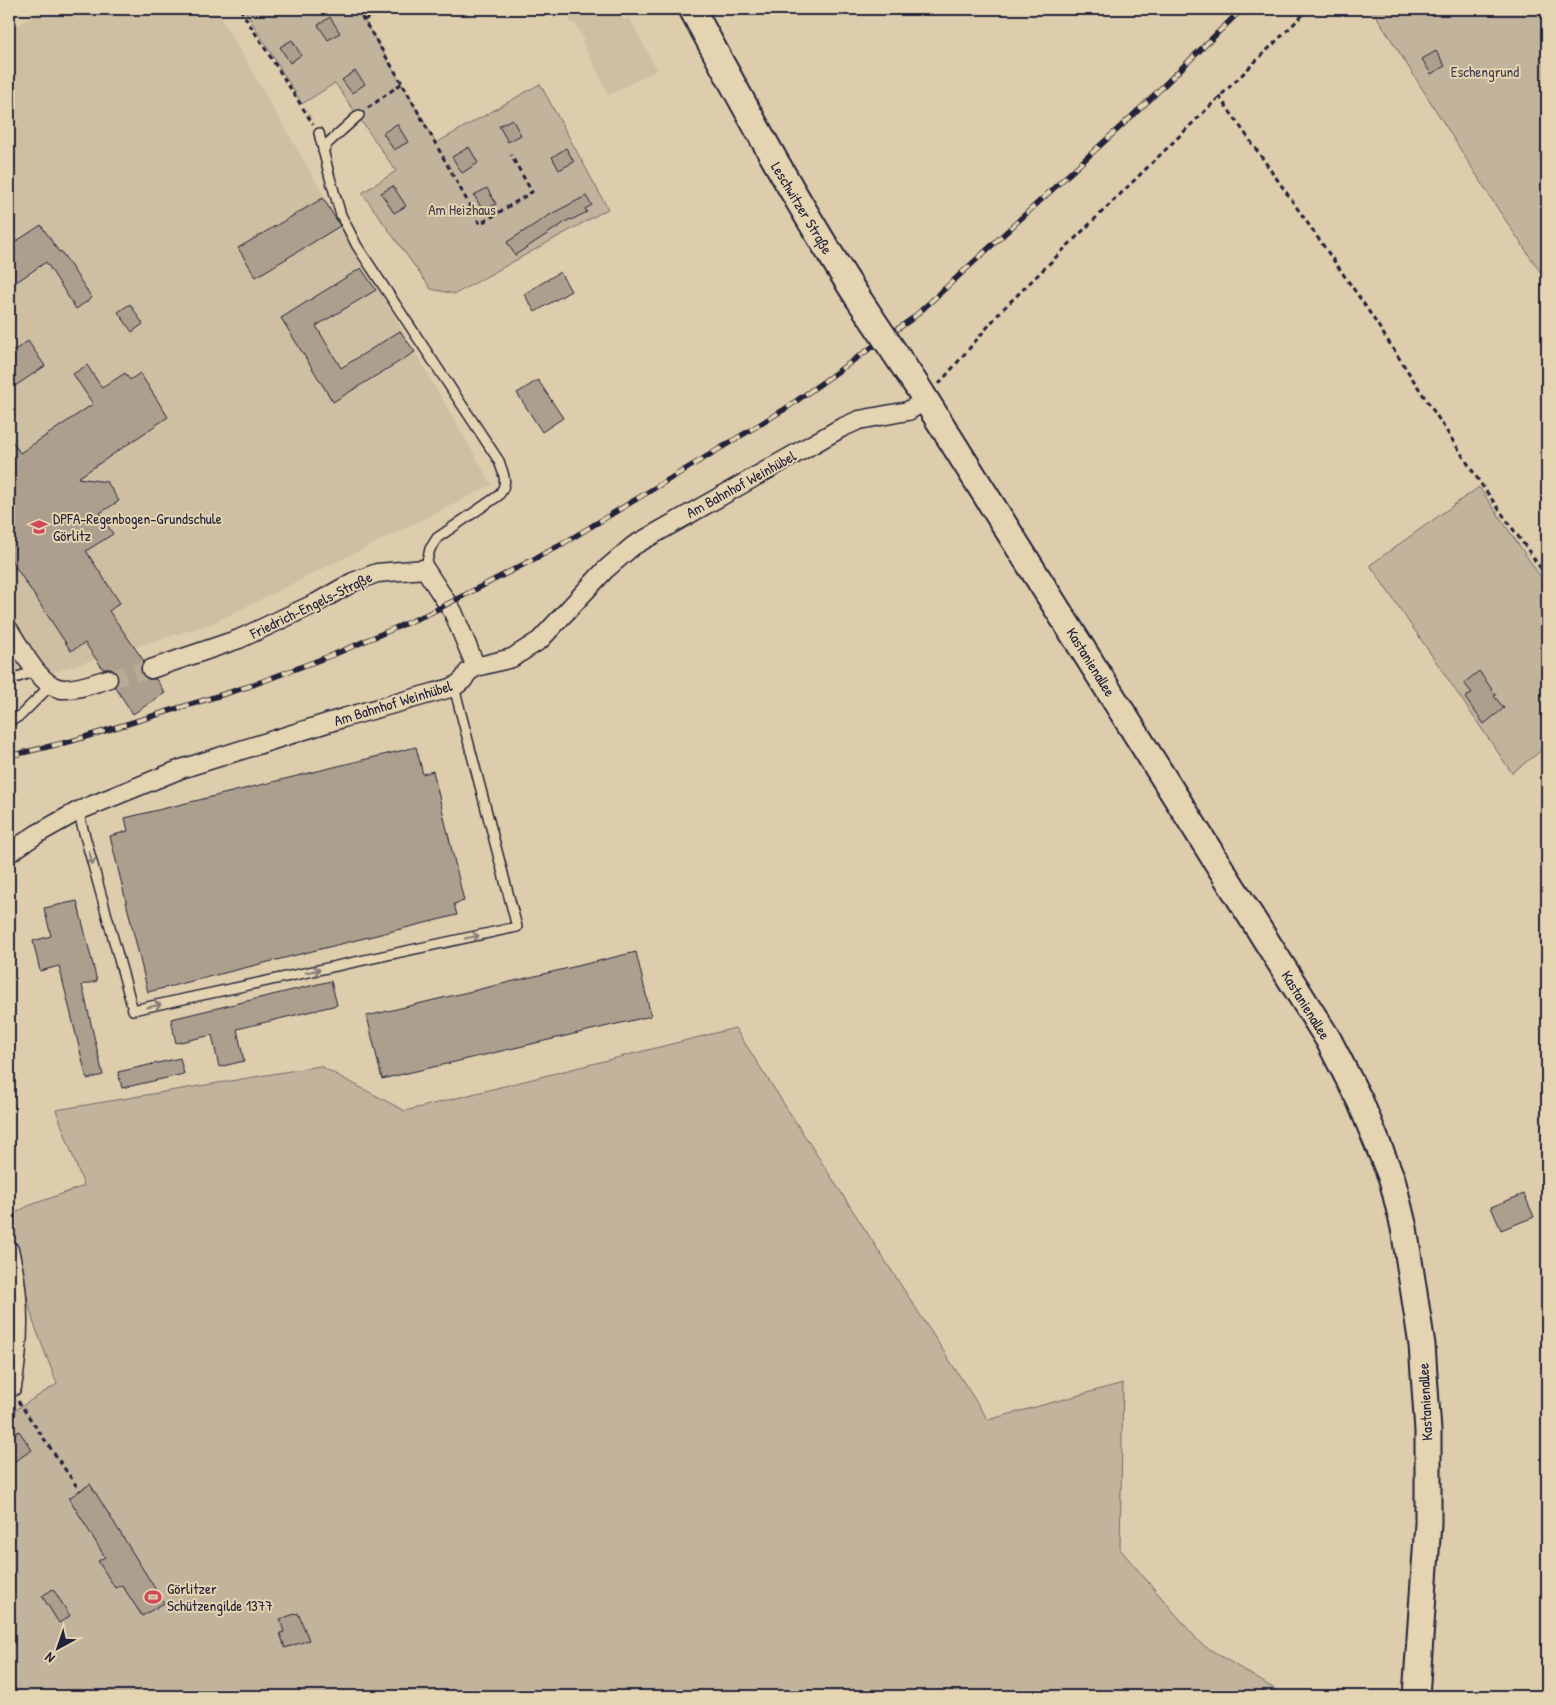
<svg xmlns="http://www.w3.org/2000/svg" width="1556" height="1705" viewBox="0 0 1556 1705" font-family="'Patrick Hand',sans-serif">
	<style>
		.built { fill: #cebfa3 }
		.green { fill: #c2b39c; stroke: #726a6c }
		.building { fill: #ac9f8e; stroke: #22223b }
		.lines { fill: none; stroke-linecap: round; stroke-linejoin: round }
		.street-tunnel { stroke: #b8ab95; stroke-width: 18; stroke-dasharray: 18 9; stroke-linecap: butt }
		.lane-casing { stroke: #22223b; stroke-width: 12 }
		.street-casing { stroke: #22223b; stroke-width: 21 }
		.secondary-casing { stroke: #22223b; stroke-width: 29 }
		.path { stroke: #22223b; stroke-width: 3; stroke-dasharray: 5 4; stroke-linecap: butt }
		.lane { stroke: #e5d4b1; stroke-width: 9 }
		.street { stroke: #e5d4b1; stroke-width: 18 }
		.secondary { stroke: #e5d4b1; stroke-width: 25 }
		.rail-casing { stroke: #22223b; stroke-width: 5.5 }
		.rail { stroke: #e5d4b1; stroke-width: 4; stroke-dasharray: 11; stroke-linecap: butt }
		.secondary-bridge-casing { stroke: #22223b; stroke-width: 29; stroke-linecap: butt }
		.secondary-bridge { stroke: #e5d4b1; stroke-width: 25 }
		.oneway { stroke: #847b76 }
		.labels { text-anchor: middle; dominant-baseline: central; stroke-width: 4; stroke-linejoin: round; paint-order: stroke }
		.park-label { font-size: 15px; fill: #423f4e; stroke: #e5d4b1 }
		.street-label { font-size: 15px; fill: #22223b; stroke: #e5d4b1 }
		.poi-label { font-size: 15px; fill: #22223b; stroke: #e5d4b1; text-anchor: start }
	</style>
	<rect width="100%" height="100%" fill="#ddcdac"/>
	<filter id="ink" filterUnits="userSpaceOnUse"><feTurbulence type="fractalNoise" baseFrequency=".02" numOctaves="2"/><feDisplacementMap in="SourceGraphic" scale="10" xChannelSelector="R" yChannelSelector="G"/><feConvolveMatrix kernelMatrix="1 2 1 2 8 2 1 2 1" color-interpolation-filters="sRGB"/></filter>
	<g filter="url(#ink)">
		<g class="built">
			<polygon points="46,9 216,9 492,485 213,623 9,686 9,30"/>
			<polygon points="564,9 618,9 624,20 629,17 657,70 609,95 582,42 584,40 575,23 572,24"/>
		</g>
		<g class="green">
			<polygon points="244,9 388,9 364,20 436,143 540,84 608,209 455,294 431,289 362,193 396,171 335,83 302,104"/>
			<polygon points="1372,9 1547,9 1547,282 1496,206"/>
			<polygon points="1479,487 1547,586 1547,746 1512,773 1370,565"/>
			<polygon points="735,1028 988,1420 1123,1383 1120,1549 1201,1644 1286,1696 9,1696 9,1414 57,1384 33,1321 20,1269 9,1236 9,1217 28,1206 84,1186 56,1110 320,1066 405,1111"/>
		</g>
		<g class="building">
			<polygon points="330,17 340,33 328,40 318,25"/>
			<polygon points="292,40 301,55 290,63 280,47"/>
			<polygon points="1436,51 1445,66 1431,74 1422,59"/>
			<polygon points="355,71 365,84 352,93 342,80"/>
			<polygon points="512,119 521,135 508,142 499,126"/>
			<polygon points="397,124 408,142 394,150 383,133"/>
			<polygon points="469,147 478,163 462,173 452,157"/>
			<polygon points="566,148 574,162 559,170 552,157"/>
			<polygon points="393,186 406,206 394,213 381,193"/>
			<polygon points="487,188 496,204 483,211 474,195"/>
			<polygon points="586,196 592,205 585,209 587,212 571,220 570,219 515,255 507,242 551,214"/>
			<polygon points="323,198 340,226 256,277 238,248"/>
			<polygon points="41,225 59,252 61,251 92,298 76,309 46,262 9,287 9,246"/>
			<polygon points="361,268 376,290 316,326 341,368 400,331 415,352 333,402 281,318"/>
			<polygon points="560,272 571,291 535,312 524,294"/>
			<polygon points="130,304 143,324 132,332 118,312"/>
			<polygon points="28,341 45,366 9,390 9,354"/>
			<polygon points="87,365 102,388 125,373 130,380 140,373 168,417 78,478 107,482 119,501 100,513 113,534 86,551 120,603 109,611 144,661 141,666 141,673 148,679 156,679 165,693 133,714 115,687 118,681 116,672 110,669 103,669 85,643 71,651 9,557 9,436 20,453 93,404 73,374"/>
			<polygon points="538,380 563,418 542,432 517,393"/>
			<polygon points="1479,671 1496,695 1494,696 1504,708 1484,724 1465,698 1472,693 1464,683"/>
			<polygon points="416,747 423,774 433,771 464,901 454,904 457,915 148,992 110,836 128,831 125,818"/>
			<polygon points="77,901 97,981 82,985 103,1075 87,1079 59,966 40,971 33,941 51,936 44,908"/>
			<polygon points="636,952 651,1016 382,1079 367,1016"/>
			<polygon points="331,981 337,1005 237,1029 244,1061 219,1067 212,1035 176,1043 171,1019"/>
			<polygon points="180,1058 184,1074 122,1088 118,1072"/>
			<polygon points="1524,1194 1534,1217 1501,1230 1491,1207"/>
			<polygon points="19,1431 32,1450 9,1465 9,1438"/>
			<polygon points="90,1484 164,1603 142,1616 122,1585 115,1588 98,1561 105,1557 69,1498"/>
			<polygon points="53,1589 70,1616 59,1623 42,1596"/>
			<polygon points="298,1613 309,1640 285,1648 280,1633 284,1632 280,1619"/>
		</g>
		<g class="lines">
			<polyline class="street-tunnel" points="108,679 151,669"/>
			<g class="lane-casing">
				<g id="lane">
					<path d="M319,133L330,178L341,215L357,246L499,461C504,476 509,483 498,496L437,538L430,549L425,569"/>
					<polyline points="323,151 328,143 359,115"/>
					<polyline points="9,678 18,677 35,671"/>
					<polyline points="9,722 21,715 51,685"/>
					<polyline points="78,811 133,1010 517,927 454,687"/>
				</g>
			</g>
			<g class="street-casing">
				<g id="street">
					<path d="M9,630C21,648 39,686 62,689C77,690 94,683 108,679"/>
					<polyline points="151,669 239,639 316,603 353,582 377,573 425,569 453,612 476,667"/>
					<polyline points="9,853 37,834 78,811 181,769 343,718 454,687 463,680 468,672 476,667 512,658 540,640 605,570 633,546 841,428 859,420 908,411 926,400"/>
					<path d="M9,1250C21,1295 20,1342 12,1387"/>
				</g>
			</g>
			<g class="secondary-casing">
				<g id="secondary">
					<path d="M692,9C745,107 797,204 858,298"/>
					<polyline points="917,386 1328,1039 1360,1101 1392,1179 1404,1228 1422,1345 1428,1431 1428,1523 1416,1696"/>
				</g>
			</g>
			<g class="path">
				<polyline points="240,9 313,124"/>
				<polyline points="357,9 402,83"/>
				<polyline points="364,20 389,9"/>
				<polyline points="1219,96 1364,304 1481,484 1547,577"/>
				<polyline points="368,108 402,83 480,224 532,192 511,155"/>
				<polyline points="939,384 1002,310 1309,9"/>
				<polyline points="18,1401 80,1491"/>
			</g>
			<use href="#lane" class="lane"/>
			<use href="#street" class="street"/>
			<use href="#secondary" class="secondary"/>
			<g class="rail-casing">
				<polyline id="rail" points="9,756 72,741 250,686 335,654 430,613 559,546 785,409 913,318 1144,105 1242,9"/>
			</g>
			<use href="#rail" class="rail"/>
			<g class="secondary-bridge-casing">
				<polyline id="secondary-bridge" points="858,298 917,386"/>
			</g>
			<use href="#secondary-bridge" class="secondary-bridge"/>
		</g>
		<defs><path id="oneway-shaft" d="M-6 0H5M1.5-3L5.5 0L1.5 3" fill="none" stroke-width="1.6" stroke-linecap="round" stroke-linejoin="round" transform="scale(1.25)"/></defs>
		<g class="oneway">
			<use href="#oneway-shaft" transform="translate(91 858) rotate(75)"/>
			<use href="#oneway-shaft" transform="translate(472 937) rotate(-12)"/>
			<use href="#oneway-shaft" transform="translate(313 971) rotate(-12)"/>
			<use href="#oneway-shaft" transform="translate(154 1006) rotate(-12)"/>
		</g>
	</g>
	<defs>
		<g id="school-bare" transform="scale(1.35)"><path d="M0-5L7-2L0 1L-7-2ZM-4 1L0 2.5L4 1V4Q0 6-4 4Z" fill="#d1495b" stroke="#e5d4b1" stroke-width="2.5" paint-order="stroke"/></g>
		<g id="stadium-bare" transform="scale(1.35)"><path d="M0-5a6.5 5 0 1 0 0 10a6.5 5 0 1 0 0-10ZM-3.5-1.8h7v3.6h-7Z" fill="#d1495b" stroke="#e5d4b1" stroke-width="2.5" paint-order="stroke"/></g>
	</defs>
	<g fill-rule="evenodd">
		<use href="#school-bare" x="39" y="527"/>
		<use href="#stadium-bare" x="153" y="1597"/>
	</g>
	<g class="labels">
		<g class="park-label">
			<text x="1485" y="71">Eschengrund</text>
			<text x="462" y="209">Am Heizhaus</text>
		</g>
		<g class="street-label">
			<text transform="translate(802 208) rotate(59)">Leschwitzer Straße</text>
			<text transform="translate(741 484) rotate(-29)">Am Bahnhof Weinhübel</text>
			<text transform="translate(311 605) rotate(-26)">Friedrich-Engels-Straße</text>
			<text transform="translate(1091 662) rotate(58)">Kastanienallee</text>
			<text transform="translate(393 703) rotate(-17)">Am Bahnhof Weinhübel</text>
			<text transform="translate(1306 1005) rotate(58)">Kastanienallee</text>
			<text transform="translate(1425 1402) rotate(-93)">Kastanienallee</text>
		</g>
		<g class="poi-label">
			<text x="53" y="518">DPFA-Regenbogen-Grundschule<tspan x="53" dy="17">Görlitz</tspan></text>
			<text x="167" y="1588">Görlitzer<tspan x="167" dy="17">Schützengilde 1377</tspan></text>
		</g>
	</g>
	<rect width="1556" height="1705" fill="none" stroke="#e5d4b1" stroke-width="30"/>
	<rect x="15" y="15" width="1526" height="1675" fill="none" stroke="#22223b" stroke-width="2" filter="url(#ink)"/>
	<g transform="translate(58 1648) rotate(220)" stroke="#e5d4b1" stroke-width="4" paint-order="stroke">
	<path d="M0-4L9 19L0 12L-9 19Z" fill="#22223b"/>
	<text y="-8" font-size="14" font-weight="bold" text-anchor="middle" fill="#22223b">N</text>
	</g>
</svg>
